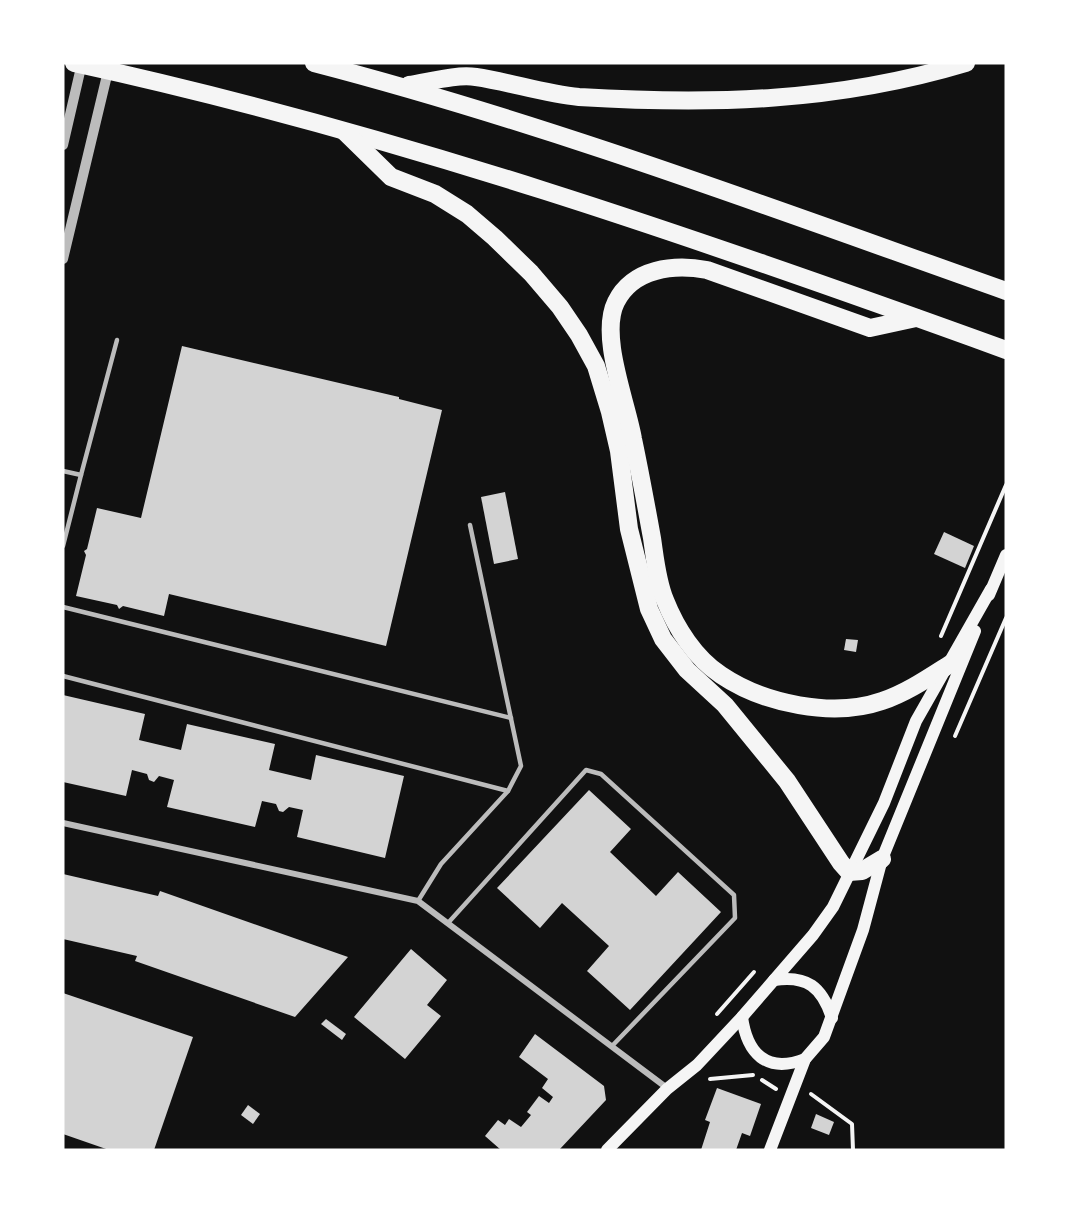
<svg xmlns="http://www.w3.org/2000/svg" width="1069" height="1213" viewBox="0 0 1069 1213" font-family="Poppins,sans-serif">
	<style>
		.building { fill: #d3d3d3 }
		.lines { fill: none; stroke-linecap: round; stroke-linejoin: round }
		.path { stroke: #f5f5f5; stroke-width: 4 }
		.service { stroke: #bcbcbc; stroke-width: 4.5 }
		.minor { stroke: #bcbcbc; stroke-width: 6 }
		.tertiary { stroke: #bcbcbc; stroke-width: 10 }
		.secondary { stroke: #f5f5f5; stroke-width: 12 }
		.motorway { stroke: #f5f5f5; stroke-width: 18 }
	</style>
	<rect width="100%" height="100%" fill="#111"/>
	<g class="building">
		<polygon points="182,346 399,397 399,399 442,410 386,646 169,594 164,616 123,606 119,609 117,605 76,596 86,555 84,551 87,549 97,508 141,518"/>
		<polygon points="505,492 518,559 494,564 481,497"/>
		<polygon points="944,532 974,546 965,568 934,554"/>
		<polygon points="846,639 858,640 856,652 844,650"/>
		<polygon points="63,695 145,714 139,740 181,750 187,724 275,744 269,770 311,780 316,755 404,776 385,858 297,837 303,810 289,807 283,812 279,811 276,804 262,801 255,827 167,807 174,780 159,776 154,782 149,780 147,774 132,770 126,796 63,782"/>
		<polygon points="589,790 631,829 610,852 656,896 678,872 721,912 630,1010 587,971 609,946 562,903 540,928 497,888"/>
		<polygon points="63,874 158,896 160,891 348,957 295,1017 135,961 137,956 63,939"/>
		<polygon points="411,949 447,980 427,1005 441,1016 405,1059 354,1017"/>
		<polygon points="63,993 193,1037 154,1150 109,1150 63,1134"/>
		<polygon points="326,1019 346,1034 342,1040 321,1024"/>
		<polygon points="535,1034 604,1086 606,1100 559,1150 501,1150 485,1136 498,1120 505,1125 509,1119 521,1127 531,1115 527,1112 539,1096 549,1103 553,1097 542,1088 548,1079 519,1057"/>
		<polygon points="717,1088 761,1104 750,1136 742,1133 736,1150 701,1150 710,1122 705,1120"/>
		<polygon points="248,1105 260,1114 253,1124 241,1115"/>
		<polygon points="816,1114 834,1122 829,1135 811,1128"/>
	</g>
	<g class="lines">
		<g class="path">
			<polyline points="941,636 1006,485"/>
			<polyline points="955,736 1006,618"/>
			<polyline points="717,1014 754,972"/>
			<polyline points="710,1079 753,1075"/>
			<polyline points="762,1080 776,1089"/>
			<polyline points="811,1094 852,1124 853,1150"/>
		</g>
		<g class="service">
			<polyline points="63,471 81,475 63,546"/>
			<polyline points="81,475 117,340"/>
			<polyline points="63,607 511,718"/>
			<polyline points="63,676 508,791"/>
			<polyline points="418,901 441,864 508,791 521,766 470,525"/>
			<polyline points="448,923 586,770 601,774 734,895 735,918 613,1045"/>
		</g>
		<polyline class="minor" points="63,823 418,901 667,1088"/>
		<g class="tertiary">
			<polyline points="63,145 82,63"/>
			<polyline points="63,259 109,67"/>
		</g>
		<g class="secondary">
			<polyline points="989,595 1006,555"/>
			<path d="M774,980C807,975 822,987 832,1018"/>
			<path d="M742,1017C747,1053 766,1074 805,1059"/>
			<polyline points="607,1150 667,1089 697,1065 742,1017 813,935 833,907 884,803 916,721 991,589"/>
			<polyline points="770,1150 805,1059 824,1037 863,930 882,859 975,631"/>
		</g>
		<g class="motorway">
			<path d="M74,63C392,132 700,239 1006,350"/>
			<path d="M314,63C549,124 777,210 1006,291"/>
			<path d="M409,85C429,82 456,74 476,77C511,82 544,94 579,97C713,105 836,102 966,63"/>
			<polyline points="345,132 391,177 435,194 467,214 495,238 531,273 560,307 579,335 596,366 610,412 619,451 629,529 649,609 663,639 687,670 725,705 787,781 841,863 849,872 862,871 882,859"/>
			<path d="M916,318L870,328L707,270C674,264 633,268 616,302C599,336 627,403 633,439C640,472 646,505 652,538C655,558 657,581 665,600C676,628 695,658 721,675C764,704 833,718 882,701C906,693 928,678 950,664"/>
		</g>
	</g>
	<rect width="1069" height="1213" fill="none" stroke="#ffffff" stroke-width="129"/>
</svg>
